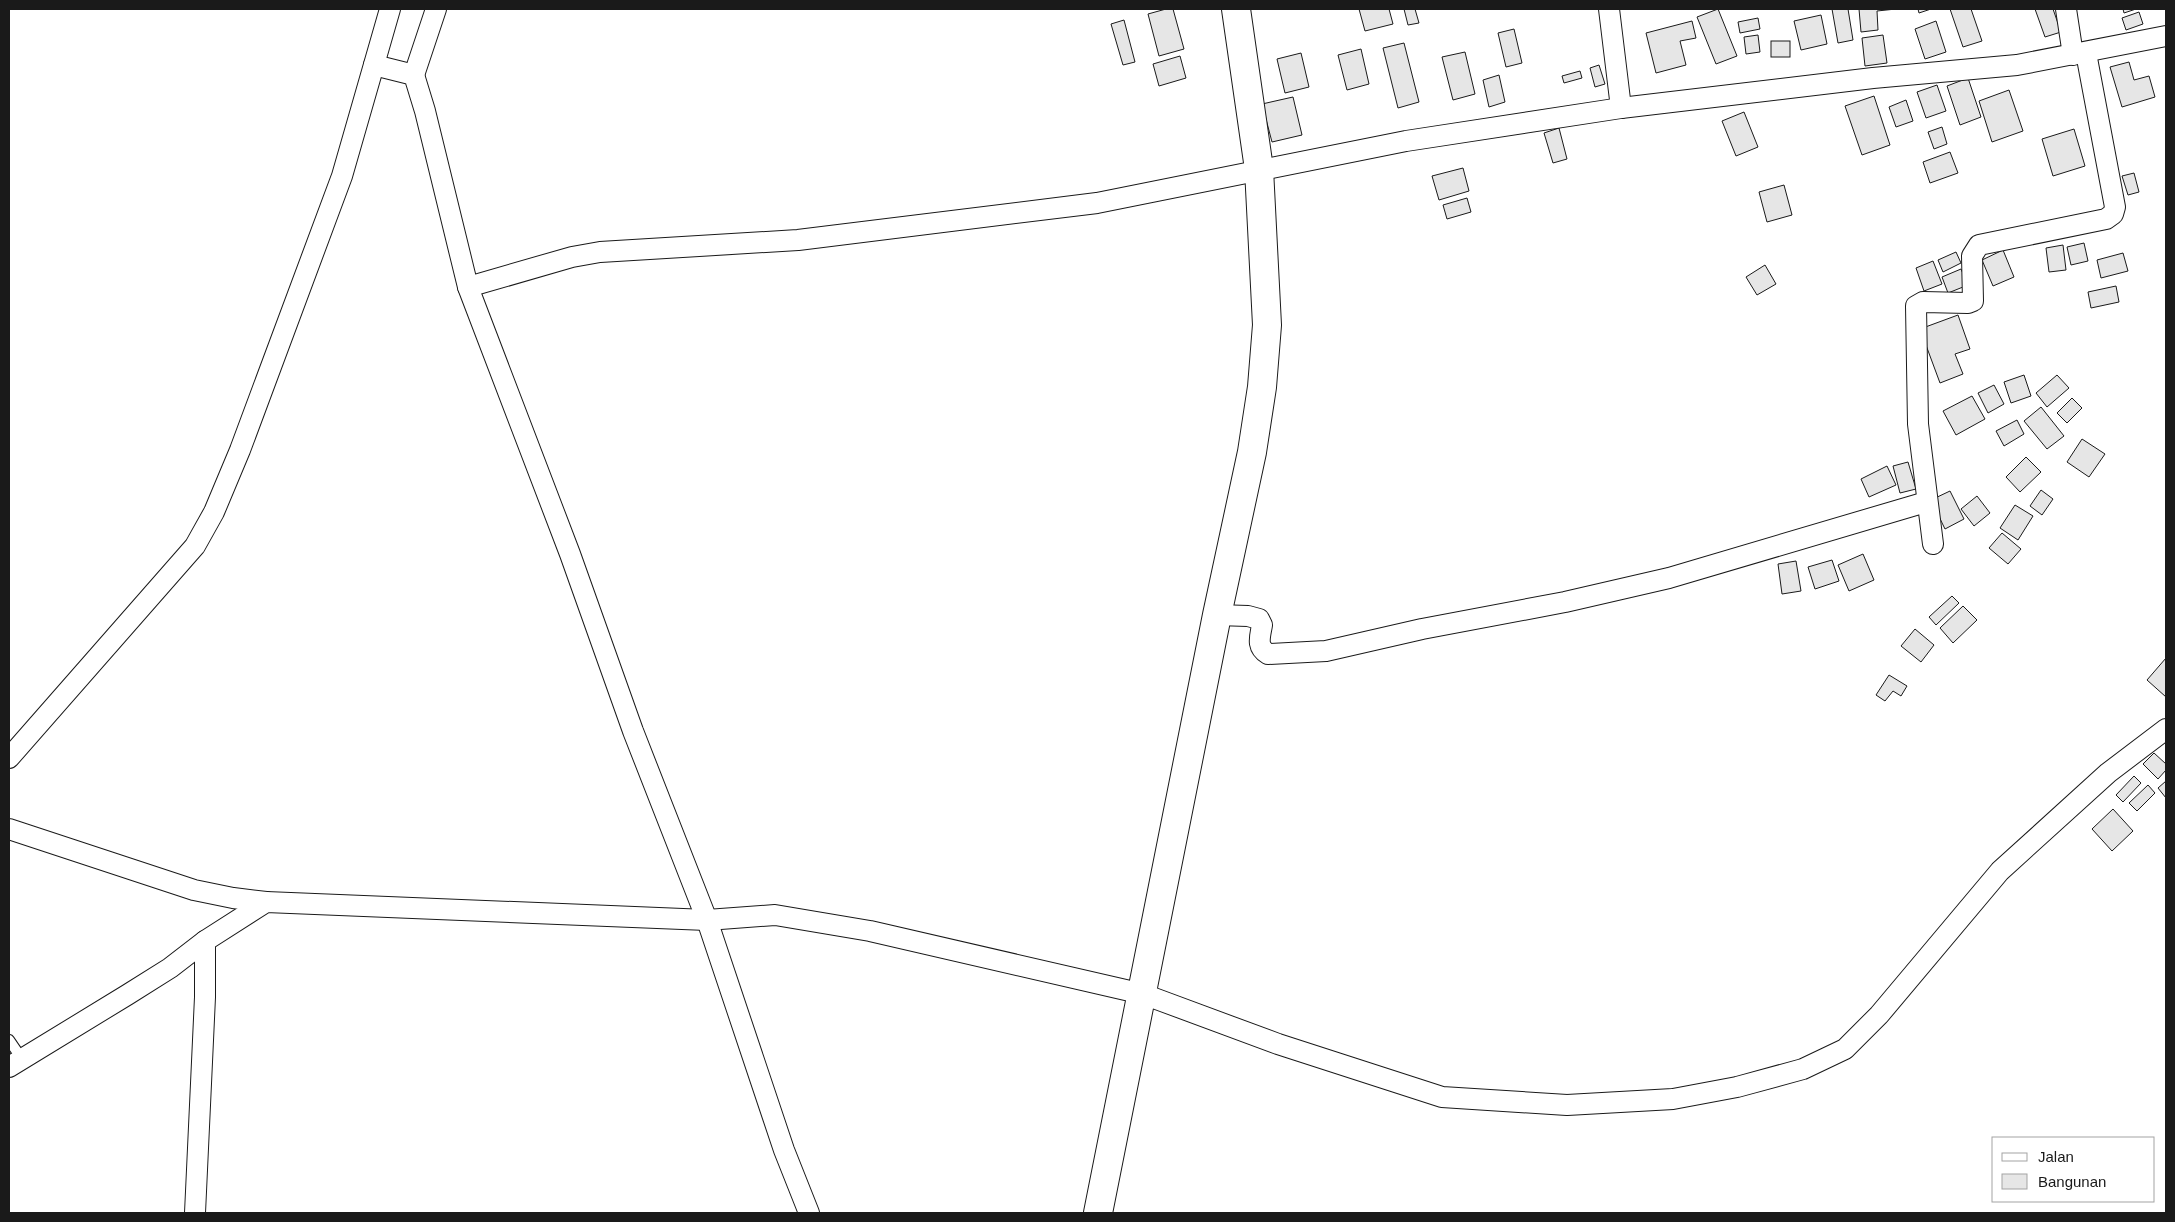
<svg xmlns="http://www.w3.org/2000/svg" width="2175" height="1222" viewBox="0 0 2175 1222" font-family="Arial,sans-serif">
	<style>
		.building { fill: #e6e6e6; stroke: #1a1a1a }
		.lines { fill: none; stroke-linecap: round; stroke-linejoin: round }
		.service-casing { stroke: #1a1a1a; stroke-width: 12 }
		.minor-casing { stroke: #1a1a1a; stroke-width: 22 }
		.primary-casing { stroke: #1a1a1a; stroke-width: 30 }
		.service { stroke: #fff; stroke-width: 10 }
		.minor { stroke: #fff; stroke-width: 20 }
		.primary { stroke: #fff; stroke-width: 28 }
	</style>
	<rect width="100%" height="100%" fill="#fff"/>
	<g class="building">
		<polygon points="1166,9 1173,9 1184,49 1159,56 1148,14"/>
		<polygon points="1359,9 1389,9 1393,24 1365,31"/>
		<polygon points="1404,9 1415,9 1419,23 1408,25"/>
		<polygon points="1718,9 1737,56 1716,64 1697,17"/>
		<polygon points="1832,9 1848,9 1853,40 1838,43"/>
		<polygon points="1859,9 1896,9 1877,11 1878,30 1861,32"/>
		<polygon points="1918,9 1931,9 1919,13"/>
		<polygon points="1950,9 1971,9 1982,41 1963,47"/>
		<polygon points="2035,9 2053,9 2061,32 2045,37"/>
		<polygon points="2123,9 2136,9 2124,13"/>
		<polygon points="2139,12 2143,24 2126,30 2122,18"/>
		<polygon points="1821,15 1827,44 1801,50 1794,21"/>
		<polygon points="1758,18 1760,29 1740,33 1738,22"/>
		<polygon points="1124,20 1135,62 1123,65 1111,24"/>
		<polygon points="1692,21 1696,38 1680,41 1686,65 1656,73 1646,33"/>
		<polygon points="1936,21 1946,52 1925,59 1915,29"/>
		<polygon points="1514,29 1522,63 1506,67 1498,33"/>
		<polygon points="1758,35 1760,52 1746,54 1744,37"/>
		<polygon points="1883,35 1887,63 1865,66 1862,38"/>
		<rect x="1771" y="41" width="19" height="16"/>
		<polygon points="1404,43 1419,102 1398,108 1383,48"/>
		<polygon points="1361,49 1369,84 1347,90 1338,55"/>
		<polygon points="1465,52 1475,94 1453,100 1442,57"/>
		<polygon points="1301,53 1309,87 1285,93 1277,59"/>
		<polygon points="1180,56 1186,78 1159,86 1153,64"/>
		<polygon points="2129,62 2134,80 2149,76 2155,97 2122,107 2110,67"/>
		<polygon points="1599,65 1605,84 1595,87 1590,68"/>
		<polygon points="1580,71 1582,78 1564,83 1562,76"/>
		<polygon points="1499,75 1505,102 1489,107 1483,80"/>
		<polygon points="1968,78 1981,117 1960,125 1947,86"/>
		<polygon points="1937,85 1946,111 1926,118 1917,92"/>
		<polygon points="2009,90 2023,131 1992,142 1979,101"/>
		<polygon points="1874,96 1890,145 1862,155 1845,106"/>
		<polygon points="1293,97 1302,135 1272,142 1262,104"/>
		<polygon points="1906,100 1913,121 1896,127 1889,107"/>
		<polygon points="1744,112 1758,147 1736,156 1722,121"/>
		<polygon points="1942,127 1947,144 1934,149 1928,132"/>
		<polygon points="1559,128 1567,159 1553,163 1544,133"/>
		<polygon points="2074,129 2085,166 2053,176 2042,139"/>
		<polygon points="1950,152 1958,173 1930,183 1923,162"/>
		<polygon points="1463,168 1469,191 1439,200 1432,176"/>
		<polygon points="2134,173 2139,192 2128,195 2122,176"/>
		<polygon points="1784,185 1792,215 1767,222 1759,192"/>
		<polygon points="1467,198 1471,212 1447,219 1443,205"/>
		<polygon points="2084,243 2088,261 2071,265 2067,247"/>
		<polygon points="2063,245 2066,270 2049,272 2046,248"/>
		<polygon points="2003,250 2014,277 1993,286 1982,260"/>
		<polygon points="1956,252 1961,263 1943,272 1938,260"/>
		<polygon points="2123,253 2128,271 2101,278 2097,260"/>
		<polygon points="1933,261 1942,284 1924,291 1916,268"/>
		<polygon points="1765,265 1776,284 1757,295 1746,277"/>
		<polygon points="1961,269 1968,285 1948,293 1942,277"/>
		<polygon points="2116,286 2119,302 2091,308 2088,292"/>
		<polygon points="1958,315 1970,349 1955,354 1963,374 1940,383 1920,329"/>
		<polygon points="2024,375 2031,396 2011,403 2004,382"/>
		<polygon points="2057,375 2069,388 2047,407 2036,393"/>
		<polygon points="1994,385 2004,404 1988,413 1978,393"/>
		<polygon points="1972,396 1985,419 1956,435 1943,411"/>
		<polygon points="2072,398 2082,408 2067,423 2057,413"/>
		<polygon points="2041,407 2064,436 2047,449 2024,421"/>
		<polygon points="2017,420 2024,434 2004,446 1996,431"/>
		<polygon points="2082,439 2105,454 2089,477 2067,462"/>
		<polygon points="2026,457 2041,472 2020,492 2006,477"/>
		<polygon points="1908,462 1916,489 1900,493 1893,466"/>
		<polygon points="1887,466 1896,485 1869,497 1861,479"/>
		<polygon points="2041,490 2053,499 2042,515 2030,506"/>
		<polygon points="1950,491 1964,519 1945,529 1931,500"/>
		<polygon points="1977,496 1990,513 1974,526 1961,509"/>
		<polygon points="2015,505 2033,516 2018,540 2000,528"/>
		<polygon points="2002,533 2021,549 2008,564 1989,548"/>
		<polygon points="1863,554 1874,580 1849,591 1838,565"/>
		<polygon points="1832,560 1839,581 1815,589 1808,567"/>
		<polygon points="1796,561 1801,591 1782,594 1778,564"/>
		<polygon points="1952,596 1959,603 1936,625 1929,617"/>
		<polygon points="1963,606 1977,620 1953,643 1940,628"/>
		<polygon points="1915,629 1934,645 1921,662 1901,646"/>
		<polygon points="2166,658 2166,697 2147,680"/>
		<polygon points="1889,675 1907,686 1901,696 1893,691 1885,701 1876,695"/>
		<polygon points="2154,753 2166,764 2166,770 2158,779 2143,764"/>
		<polygon points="2134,776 2141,783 2123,802 2116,795"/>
		<polygon points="2166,781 2166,798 2158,788"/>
		<polygon points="2148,785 2155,793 2137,811 2129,803"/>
		<polygon points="2113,809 2133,831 2112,851 2092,829"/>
	</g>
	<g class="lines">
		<g class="service-casing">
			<polyline id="service" points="9,1040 22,1059"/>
		</g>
		<g class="minor-casing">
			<g id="minor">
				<polyline points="1609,9 1621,108"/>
				<polyline points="2066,9 2073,55"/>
				<polyline points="374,65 414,75 425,111 468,287 570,554 633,731 707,920 784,1150 809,1213"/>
				<polyline points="414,75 436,9"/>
				<polyline points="468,287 572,257 600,252 798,240 1097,203 1406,141 1621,108 1873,78 2017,65 2166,36"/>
				<polyline points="1933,544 1918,424 1916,306 1923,302 1968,303 1973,301 1972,256 1979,245 2106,219 2113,214 2115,207 2086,53"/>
				<path d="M1217,615L1248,616L1259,619L1262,625C1260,637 1256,647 1268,654L1326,651L1422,629L1565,602L1669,578L1926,502"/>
				<polyline points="9,758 195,546 214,512 240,450 342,176 390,9"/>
				<polyline points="9,829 194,890 233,898 266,902"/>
				<polyline points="9,1067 127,995 170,968 205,941 266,902 707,920 775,915 870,931 1143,994 1278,1044 1442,1097 1567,1105 1673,1099 1737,1087 1803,1069 1845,1049 1879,1015 2000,871 2108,773 2166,729"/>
				<polyline points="195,1213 205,997 205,941"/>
			</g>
		</g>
		<g class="primary-casing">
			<polyline id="primary" points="1098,1213 1217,615 1252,452 1262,387 1267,325 1259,169 1236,9"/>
		</g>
		<use href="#service" class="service"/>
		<use href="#minor" class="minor"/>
		<use href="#primary" class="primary"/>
	</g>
	<rect width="2175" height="1222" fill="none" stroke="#1a1a1a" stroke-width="20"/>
	<rect x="1992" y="1137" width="162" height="65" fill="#ffffff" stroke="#a3a3a3"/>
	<rect x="2002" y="1153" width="25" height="8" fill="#ffffff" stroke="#a3a3a3"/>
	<text x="2038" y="1162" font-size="15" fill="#1a1a1a">Jalan</text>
	<rect x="2002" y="1174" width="25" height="15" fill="#e6e6e6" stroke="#a3a3a3"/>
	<text x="2038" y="1187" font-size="15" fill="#1a1a1a">Bangunan</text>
</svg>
